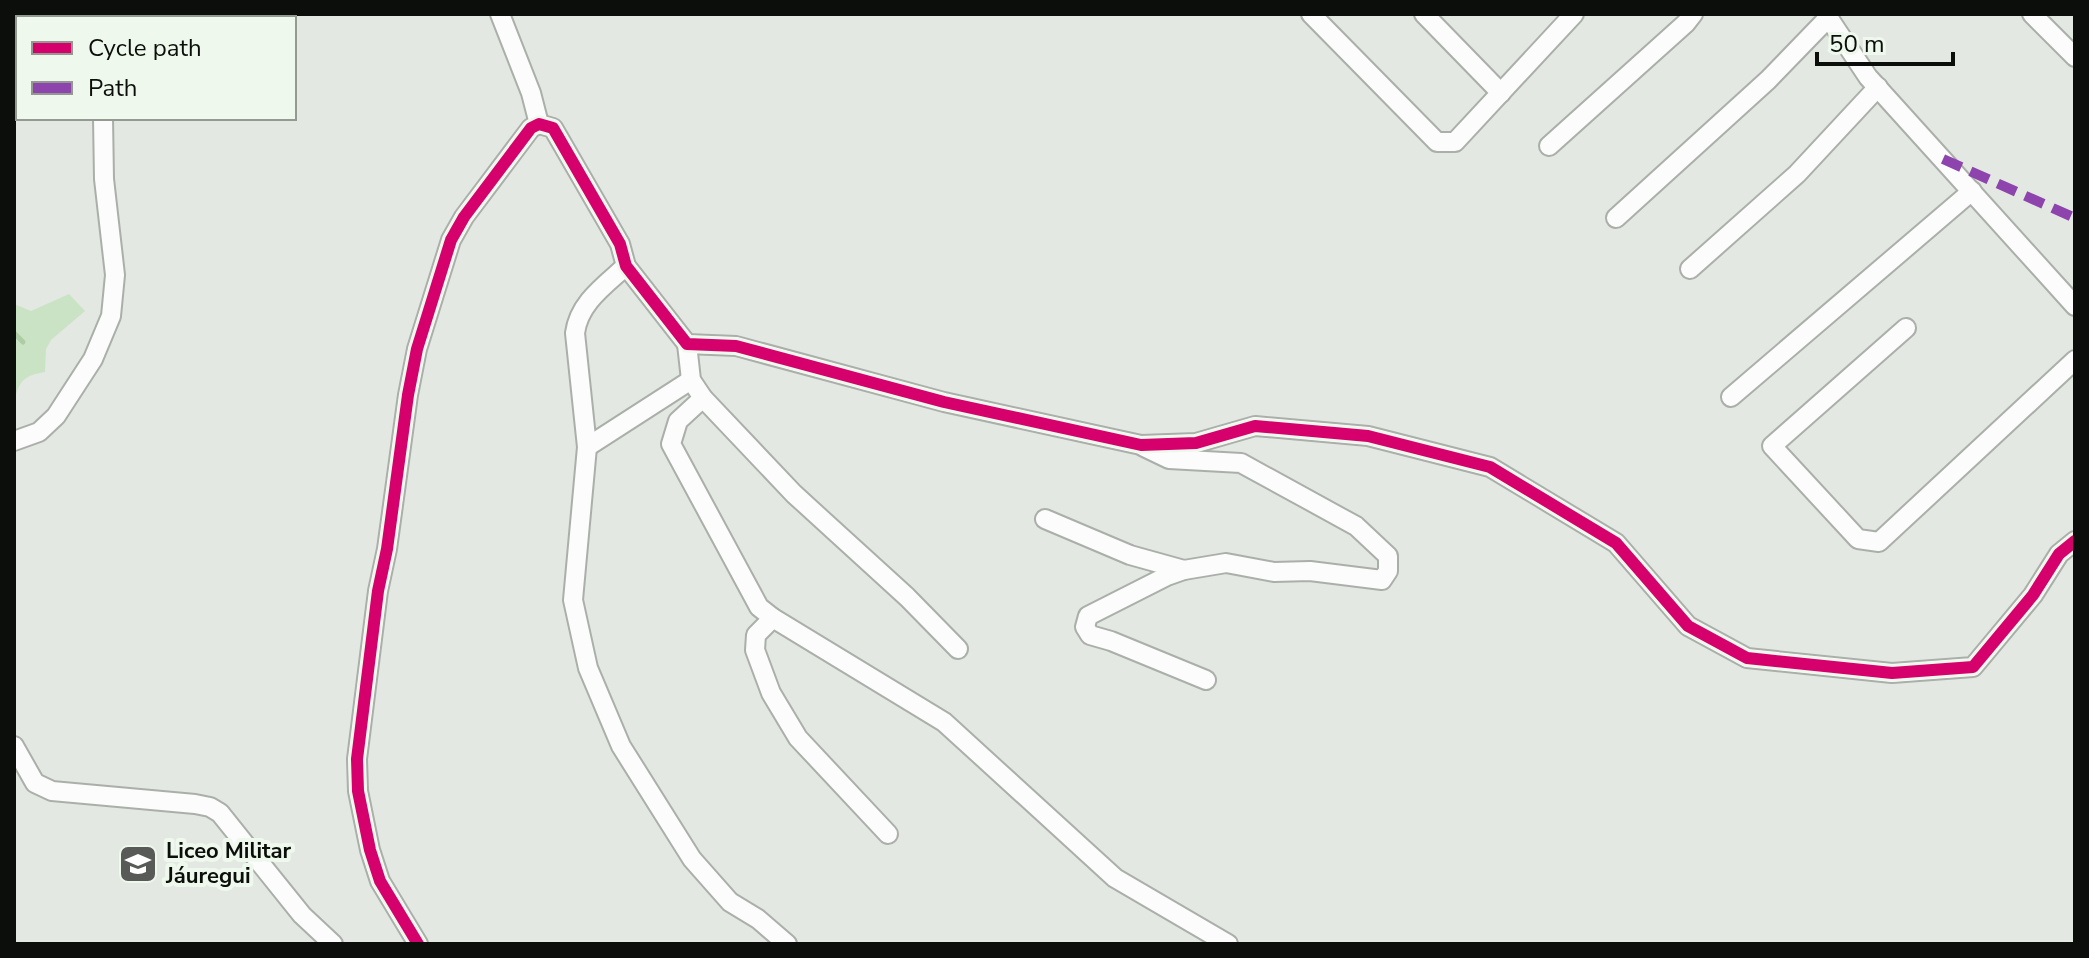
<svg xmlns="http://www.w3.org/2000/svg" width="2089" height="958" viewBox="0 0 2089 958" font-family="'Nunito Sans',sans-serif">
	<style>
		.green { fill: #cbe3c5 }
		.lines { fill: none; stroke-linecap: round; stroke-linejoin: round }
		.stream { stroke: #adcda4; stroke-width: 5 }
		.minor-casing { stroke: #abafaa; stroke-width: 22 }
		.minor { stroke: #fbfcfb; stroke-width: 18 }
		.quiet { stroke: #8e44ad; stroke-width: 10; stroke-dasharray: 20 10; stroke-linecap: butt }
		.cycleway-casing { stroke: #eff8ec; stroke-width: 17 }
		.cycleway { stroke: #d6006c; stroke-width: 12 }
		.labels { text-anchor: middle; dominant-baseline: central; stroke-width: 8; stroke-linejoin: round; paint-order: stroke }
		.poi-label { font-size: 22px; font-weight: bold; fill: #0b0e0a; stroke: #eff8ec; text-anchor: start }
	</style>
	<rect width="100%" height="100%" fill="#e3e8e2"/>
	<path class="green" d="M69,294L85,311L51,340L46,349L45,372C23,376 20,380 14,401V304L31,311Z"/>
	<g class="lines">
		<polyline class="stream" points="14,333 23,342"/>
		<g class="minor-casing">
			<g id="minor">
				<polyline points="500,14 531,93 539,124"/>
				<polyline points="1311,14 1437,142 1455,142 1574,14"/>
				<polyline points="1424,14 1501,93"/>
				<polyline points="1826,14 1868,77 2075,306"/>
				<polyline points="2032,14 2075,57"/>
				<polyline points="114,18 114,14"/>
				<polyline points="127,18 160,14"/>
				<polyline points="1549,146 1686,23 1693,14"/>
				<polyline points="1616,218 1768,80 1829,17"/>
				<path d="M626,266C604,286 579,303 575,333L587,447L573,600L588,668L621,746L692,859L730,902L758,919L787,944"/>
				<polyline points="1690,269 1797,174 1878,87"/>
				<polyline points="1906,328 1772,446 1858,539 1879,542 2075,360"/>
				<polyline points="687,344 691,380 703,398 794,494 907,597 958,649"/>
				<polyline points="1731,397 1972,191"/>
				<polyline points="703,398 678,421 671,444 759,607 773,618 944,722 1115,878 1228,944"/>
				<polyline points="14,441 39,432 56,416 93,359 111,316 115,275 104,179 103,118"/>
				<polyline points="587,447 691,380"/>
				<polyline points="1144,447 1169,459 1241,463 1356,526 1388,556 1388,571 1382,580 1310,571 1274,572 1226,563 1184,570 1167,576 1088,616 1085,627 1090,635 1111,641 1206,680"/>
				<polyline points="1045,519 1130,555 1184,570"/>
				<polyline points="773,618 756,635 755,650 771,693 798,738 888,834"/>
				<polyline points="14,746 35,783 52,791 195,804 210,807 220,813 302,915 333,944"/>
				<polyline points="418,944 380,881 370,850 358,791 357,759 378,591 387,549 408,395 417,349 451,240 464,217 531,128 539,124 553,128 620,244 626,266 687,344 736,346 944,402 1141,445 1196,443 1255,426 1368,436 1490,467 1616,543 1688,626 1747,658 1892,673 1973,667 2033,595 2059,554 2075,541"/>
			</g>
		</g>
		<use href="#minor" class="minor"/>
		<polyline class="quiet" points="1943,159 2075,218"/>
		<g class="cycleway-casing">
			<polyline id="cycleway" points="418,944 380,881 370,850 358,791 357,759 378,591 387,549 408,395 417,349 451,240 464,217 531,128 539,124 553,128 620,244 626,266 687,344 736,346 944,402 1141,445 1196,443 1255,426 1368,436 1490,467 1616,543 1688,626 1747,658 1892,673 1973,667 2033,595 2059,554 2075,541"/>
		</g>
		<use href="#cycleway" class="cycleway"/>
	</g>
	<defs>
		<g id="school-square" transform="scale(2)"><rect x="-9" y="-9" width="18" height="18" rx="4" fill="#575a56" stroke="#eff8ec"/><path d="M0-5L7-2L0 1L-7-2ZM-4 1L0 2.5L4 1V4Q0 6-4 4Z" fill="#fff"/></g>
	</defs>
	<g fill-rule="evenodd">
		<use href="#school-square" x="138" y="864"/>
	</g>
	<g class="labels">
		<g class="poi-label">
			<text x="166" y="851">Liceo Militar<tspan x="166" dy="25">Jáuregui</tspan></text>
		</g>
	</g>
	<rect width="2089" height="958" fill="none" stroke="#0b0e0a" stroke-width="32"/>
	<rect x="16" y="16" width="280" height="104" fill="#eff8ec" stroke="#949a92" stroke-width="2"/>
	<rect x="32" y="42" width="40" height="12" fill="#d6006c" stroke="#949a92" stroke-width="2"/>
	<text x="88" y="56" font-size="24" fill="#0b0e0a">Cycle path</text>
	<rect x="32" y="82" width="40" height="12" fill="#8e44ad" stroke="#949a92" stroke-width="2"/>
	<text x="88" y="96" font-size="24" fill="#0b0e0a">Path</text>
	<path d="M1817 52v12h136v-12" fill="none" stroke="#0b0e0a" stroke-width="4"/>
	<text x="1829" y="52" font-size="24" fill="#0b0e0a" stroke="#eff8ec" stroke-width="6" paint-order="stroke">50 m</text>
</svg>
